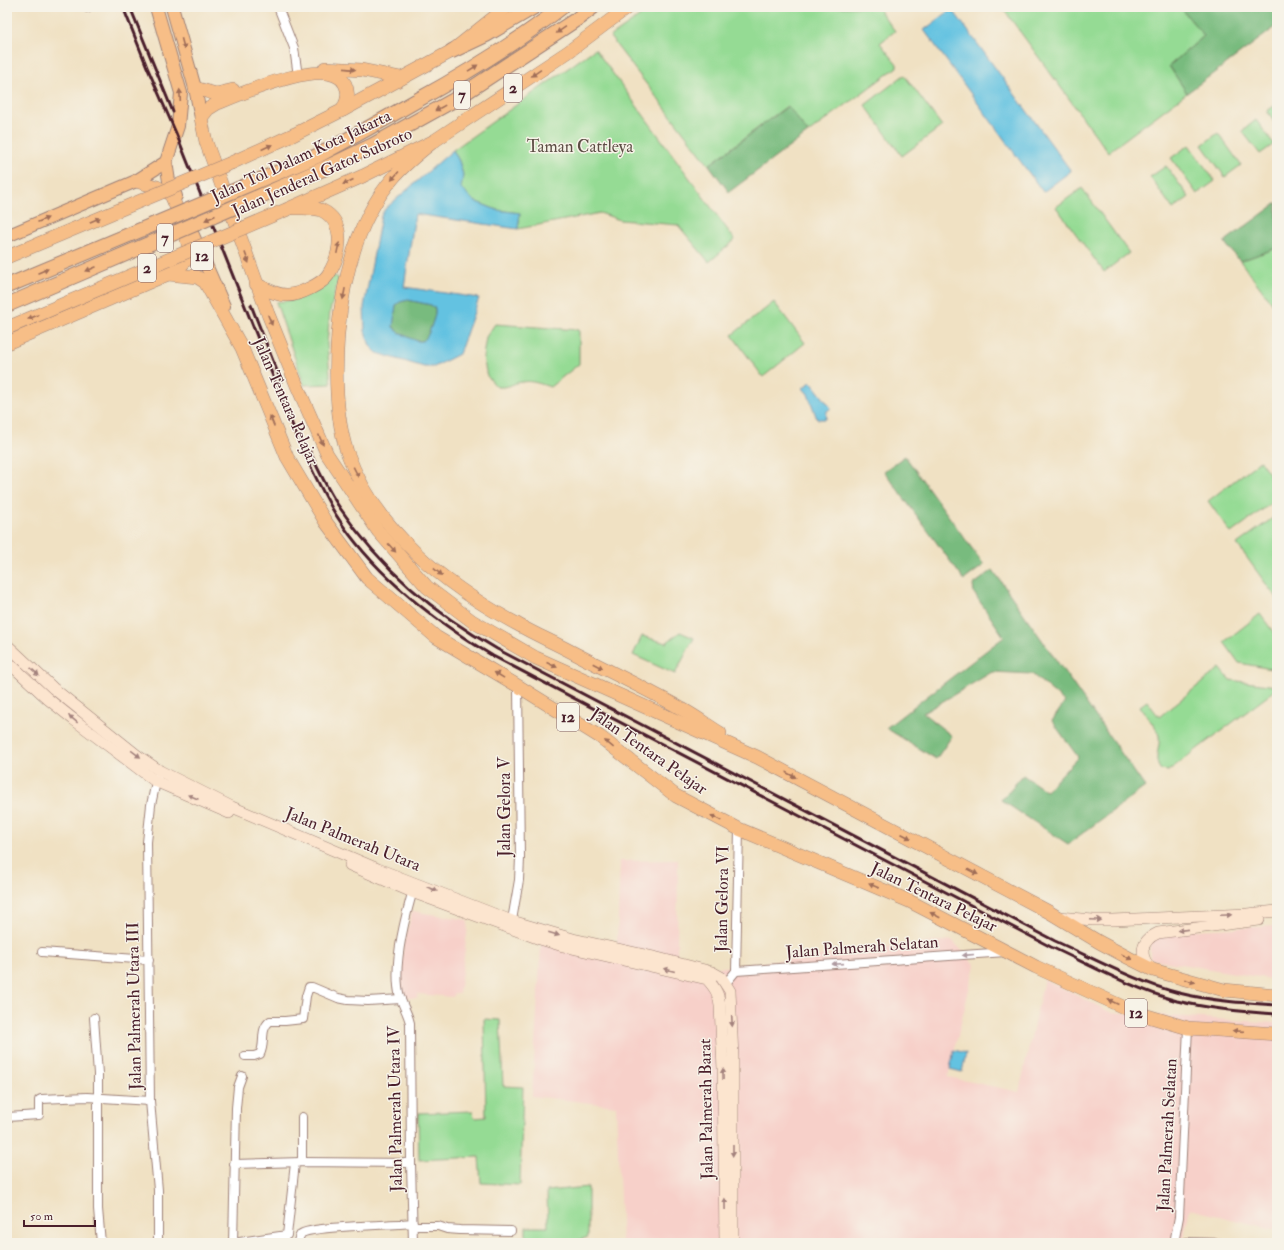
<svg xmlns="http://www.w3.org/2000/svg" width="1284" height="1250" viewBox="0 0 1284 1250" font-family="'IM FELL Double Pica',serif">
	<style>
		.built { fill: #f7d0c9 }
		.green { fill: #95db94; stroke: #707d60 }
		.forest { fill: #78bb7e; stroke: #616d54 }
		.water { fill: #63c2e1; stroke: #567086; fill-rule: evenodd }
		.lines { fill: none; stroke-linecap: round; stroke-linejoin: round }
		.minor-casing { stroke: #9d8077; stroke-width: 10 }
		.secondary-casing { stroke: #9d8077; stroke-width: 12 }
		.primary-casing { stroke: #9d8077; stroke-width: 14 }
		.trunk-casing { stroke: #9d8077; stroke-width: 14 }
		.motorway-casing { stroke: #9d8077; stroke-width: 16 }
		.minor { stroke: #fff; stroke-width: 8 }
		.secondary { stroke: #fce5cf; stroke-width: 11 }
		.primary { stroke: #f7be87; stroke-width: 12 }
		.trunk { stroke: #f7be87; stroke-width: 13 }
		.motorway { stroke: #f7be87; stroke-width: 14 }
		.rail { stroke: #4a1f2b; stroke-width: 3 }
		.trunk-bridge-casing { stroke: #9d8077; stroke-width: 14; stroke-linecap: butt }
		.motorway-bridge-casing { stroke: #9d8077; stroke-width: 16; stroke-linecap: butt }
		.trunk-bridge { stroke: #f7be87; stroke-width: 13 }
		.motorway-bridge { stroke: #f7be87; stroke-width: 14 }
		.oneway { fill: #a06e59 }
		.oneway2 { fill: #a3827d }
		.oneway3 { fill: #ae9aa0 }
		.labels { text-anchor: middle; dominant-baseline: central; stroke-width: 3; stroke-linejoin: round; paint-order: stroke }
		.shield { fill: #f7f3e8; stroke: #7e5f64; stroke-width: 1 }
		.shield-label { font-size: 16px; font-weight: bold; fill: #4a1f2b }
		.park-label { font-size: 17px; fill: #5d4e45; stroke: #f7f3e8 }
		.street-label { font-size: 17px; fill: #4a1f2b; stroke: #f7f3e8 }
	</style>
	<rect width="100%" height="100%" fill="#f7f3e8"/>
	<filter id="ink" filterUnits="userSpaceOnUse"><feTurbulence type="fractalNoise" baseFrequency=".025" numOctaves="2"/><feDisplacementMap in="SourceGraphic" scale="8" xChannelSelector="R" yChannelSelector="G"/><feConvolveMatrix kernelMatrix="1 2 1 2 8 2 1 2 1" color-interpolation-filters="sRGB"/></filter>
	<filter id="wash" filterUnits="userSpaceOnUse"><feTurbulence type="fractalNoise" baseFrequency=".012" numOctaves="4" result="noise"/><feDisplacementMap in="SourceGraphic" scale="16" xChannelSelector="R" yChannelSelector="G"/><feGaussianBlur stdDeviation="0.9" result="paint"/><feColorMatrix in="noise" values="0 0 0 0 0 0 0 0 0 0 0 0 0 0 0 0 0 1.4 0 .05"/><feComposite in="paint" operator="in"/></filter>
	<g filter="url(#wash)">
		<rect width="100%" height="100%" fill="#f0e1c3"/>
		<g class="built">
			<polygon points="678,860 677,956 716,968 952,940 975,965 948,1077 1019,1092 1044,979 1110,1012 1277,1023 1277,1230 1190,1209 1182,1243 622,1243 616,1106 532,1096 542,929 617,943 620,861"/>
			<polygon points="412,911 468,920 467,934 459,994 454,993 453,997 418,994 417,998 401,997 401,969 403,949"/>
			<polygon points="1277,926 1277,980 1150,959 1150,932"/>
		</g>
		<g class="green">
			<polygon points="653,7 877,7 895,31 880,43 897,64 897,67 808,133 787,106 709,165 610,37"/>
			<polygon points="1002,7 1180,7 1204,36 1169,66 1187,93 1108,152"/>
			<polygon points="595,49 735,240 709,262 678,225 620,220 600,213 518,229 520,213 497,210 474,201 460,188 463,175 459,161 453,150"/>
			<polygon points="904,75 942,126 902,156 865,105"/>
			<polygon points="1277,104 1277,125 1267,111"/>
			<polygon points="1256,120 1274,144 1260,154 1242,131"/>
			<polygon points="1218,133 1241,165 1225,177 1202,145"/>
			<polygon points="1189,145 1215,181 1197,194 1171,158"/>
			<polygon points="1166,166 1189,197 1173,209 1150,177"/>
			<polygon points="1082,188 1129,253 1104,272 1056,207"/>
			<polygon points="1277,248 1277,310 1240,261"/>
			<polygon points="334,276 339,278 330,311 327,344 331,384 304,385 276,302 293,300"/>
			<polygon points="774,302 805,343 763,377 732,335"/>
			<path d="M495,324L579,330V364L550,387C541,384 531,380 522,382C511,383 511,388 497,387L487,376L483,357L486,337Z"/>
			<polygon points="1260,461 1277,484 1277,499 1231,533 1208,501"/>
			<polygon points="1277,515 1277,599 1237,544"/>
			<polygon points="1260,614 1277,637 1277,670 1239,663 1224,642"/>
			<polygon points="680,632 694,638 675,674 633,655 642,636 666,643"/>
			<path d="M1220,668L1230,680L1276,686L1277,689L1168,771L1161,770C1152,759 1161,748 1159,736C1158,729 1144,713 1140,706L1147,701L1159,717Z"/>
			<polygon points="484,1019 500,1020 503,1086 523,1087 520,1185 481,1183 479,1157 419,1160 418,1113 473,1111 474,1118 486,1117"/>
			<polygon points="588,1187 588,1237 570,1243 526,1243 526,1227 548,1227 547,1191"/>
		</g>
		<g class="forest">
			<polygon points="1180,7 1277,7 1277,26 1187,93 1169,66 1204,36"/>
			<polygon points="788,106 808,133 729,192 709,165"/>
			<polygon points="1277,203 1277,248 1240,261 1224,242"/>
			<path d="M408,300L431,305L435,308C436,315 433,321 431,327C425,344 422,344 406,336C401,333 396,331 393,326L396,305L400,302Z"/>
			<polygon points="905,456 984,565 964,580 884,471"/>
			<polygon points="993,570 1145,787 1068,844 1001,800 1023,775 1046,791 1078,757 1052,721 1065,702 1032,674 992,672 923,713 952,736 936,759 886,728 1004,637 974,593 973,585"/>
		</g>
		<g class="water">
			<polygon points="952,9 1071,171 1043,192 924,30"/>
			<path d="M453,150L459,161L463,175L461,188L474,201L497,210L520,213L518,229L415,214L404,287L479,298L459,354L434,367H424L377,353L370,346L365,331L364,307L381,216L385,209ZM408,300L431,305L435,308C436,315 433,321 431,327C425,344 422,344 406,336C401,333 396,331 393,327L396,305L400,302Z"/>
			<polygon points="811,382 831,408 827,411 826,419 817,419 808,394 803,388"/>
			<polygon points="954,1050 966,1053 962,1072 950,1069"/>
		</g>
	</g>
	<g filter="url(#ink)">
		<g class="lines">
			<g class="minor-casing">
				<g id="minor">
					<polyline points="87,7 87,8"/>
					<polyline points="278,7 294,48 298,76"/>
					<polyline points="157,777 151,805 147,842 150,1101 158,1190 158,1243"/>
					<polyline points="511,926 519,880 520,858 518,686"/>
					<polyline points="42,952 149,960"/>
					<polyline points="736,971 739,829"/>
					<polyline points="726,983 736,971 1006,952"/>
					<polyline points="94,1018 98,1074 98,1209 101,1243"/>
					<path d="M245,1056H254L260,1054C266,1043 259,1030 270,1021H285L303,1019L306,996L309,987H312L338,998L348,1000L368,1001L401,999"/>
					<polyline points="242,1076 238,1087 236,1108 233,1243 287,1235 295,1163"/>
					<polyline points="7,1117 39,1115 39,1100 41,1099 87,1097 150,1101"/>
					<polyline points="302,1162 302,1117"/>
					<polyline points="234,1164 302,1162 411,1163"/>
					<polyline points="413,1226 438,1226 447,1229 460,1230 511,1231"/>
					<path d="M298,1243C298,1240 299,1237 301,1234C310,1226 395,1225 413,1223"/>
					<path d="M413,1243L411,1163L410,1023C408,1014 403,1006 400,997C392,968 405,917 414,887"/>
					<polyline points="1174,1243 1179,1217 1188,1028"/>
					<polyline points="1183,1243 1187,1242 1222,1243"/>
				</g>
			</g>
			<g class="secondary-casing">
				<g id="secondary">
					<polyline points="7,645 53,688 138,756 160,771 232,807 378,869 512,921 573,939 654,957 712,972 721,977 730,991 733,1058 733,1243"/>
					<polyline points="7,661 48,699 73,719 155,781 229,813"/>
					<path d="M350,865L412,892L540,939L563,946L707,979C715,988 719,994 720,1006L723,1069L725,1243"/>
					<polyline points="1058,917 1093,920 1113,920 1247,914 1277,911"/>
					<path d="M1153,970C1138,957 1140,941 1158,933L1259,920"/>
				</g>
			</g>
			<g class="primary-casing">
				<g id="primary">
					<polyline points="172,7 195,88 201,118"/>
					<polyline points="166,162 169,181 176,196"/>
					<polyline points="186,219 224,306"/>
					<polyline points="7,236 136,181 166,162 178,126 181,93 156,7"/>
				</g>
			</g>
			<g class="trunk-casing">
				<g id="trunk">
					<polyline points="325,68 362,70 401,78"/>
					<polyline points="195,88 216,94 233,90"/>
					<path d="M343,110C344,106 347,102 347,98C348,94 347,88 345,84C330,54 238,95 216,104L208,109L201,118L206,142L268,314L298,388L327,454L378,531L427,587L472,621L536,658L757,757L1049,912L1099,942L1129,958L1153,970L1224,990L1277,995"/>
					<path d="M434,141C420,152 406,163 394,177C357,219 343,278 338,333C335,372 335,415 347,452C375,530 446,586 517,624C534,634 551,641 568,650C606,670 645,688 682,709C695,716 707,725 720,733"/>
					<polyline points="231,163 295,134 343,110 452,51 507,7"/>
					<polyline points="288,209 363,176 434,141 568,52 628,7"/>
					<polyline points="168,274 197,277 205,282 242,348 287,457 325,521 367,578 436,637 518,686 600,737 676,796 739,829 909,901 1036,967 1134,1012 1188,1028 1277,1034"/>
					<path d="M256,284C266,289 277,296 288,295C299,295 322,284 328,275C341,255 347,222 321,210C313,207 302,208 294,208"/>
					<polyline points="7,343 168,274 179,268 187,259 188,244 183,223 171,195 157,187 136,181"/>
				</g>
			</g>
			<g class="motorway-casing">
				<g id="motorway">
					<polyline points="452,51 486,35 534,7"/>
					<path d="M317,156C351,138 383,120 416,101C467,73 516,43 562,7"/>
					<polyline points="323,169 373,145 454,100 577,19 593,7"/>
				</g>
			</g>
			<use href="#minor" class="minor"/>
			<use href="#secondary" class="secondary"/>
			<use href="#primary" class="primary"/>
			<use href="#trunk" class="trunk"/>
			<use href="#motorway" class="motorway"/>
			<g class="rail">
				<path d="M123,7L147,67L176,133L300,444C311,468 322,492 336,515C374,575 433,620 493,656L1051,947C1092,966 1133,989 1177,1001C1210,1009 1243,1012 1277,1014"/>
				<polyline points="130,7 173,112"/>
				<polyline points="251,305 281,381"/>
				<path d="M310,452C319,471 328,491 340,508C382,570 433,612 497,649L1055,941C1095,959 1137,982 1179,993C1211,1001 1244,1003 1277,1005"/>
			</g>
			<g class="trunk-bridge-casing">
				<g id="trunk-bridge">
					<polyline points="7,257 231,163"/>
					<polyline points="7,328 288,209"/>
				</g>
			</g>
			<g class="motorway-bridge-casing">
				<g id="motorway-bridge">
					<polyline points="7,286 317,156"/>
					<polyline points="7,305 323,169"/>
				</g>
			</g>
			<use href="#trunk-bridge" class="trunk-bridge"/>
			<use href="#motorway-bridge" class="motorway-bridge"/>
		</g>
		<defs><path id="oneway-solid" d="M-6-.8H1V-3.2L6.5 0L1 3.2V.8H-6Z"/></defs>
		<g class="oneway">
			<use href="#oneway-solid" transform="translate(561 30) rotate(146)"/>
			<use href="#oneway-solid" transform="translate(183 44) rotate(75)"/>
			<use href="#oneway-solid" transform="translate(473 68) rotate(-32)"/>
			<use href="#oneway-solid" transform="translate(350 69) rotate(6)"/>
			<use href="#oneway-solid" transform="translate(536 73) rotate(146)"/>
			<use href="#oneway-solid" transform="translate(180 95) rotate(-93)"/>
			<use href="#oneway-solid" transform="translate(440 108) rotate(151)"/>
			<use href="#oneway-solid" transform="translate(267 147) rotate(-25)"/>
			<use href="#oneway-solid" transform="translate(395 176) rotate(131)"/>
			<use href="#oneway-solid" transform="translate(348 182) rotate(156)"/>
			<use href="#oneway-solid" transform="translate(210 218) rotate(156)"/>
			<use href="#oneway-solid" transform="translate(43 220) rotate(-23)"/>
			<use href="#oneway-solid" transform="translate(95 220) rotate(-23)"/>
			<use href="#oneway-solid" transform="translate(338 248) rotate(-78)"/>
			<use href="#oneway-solid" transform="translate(247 258) rotate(70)"/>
			<use href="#oneway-solid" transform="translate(91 269) rotate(157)"/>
			<use href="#oneway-solid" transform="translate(43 271) rotate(-23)"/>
			<use href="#oneway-solid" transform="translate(344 294) rotate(101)"/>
			<use href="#oneway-solid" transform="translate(33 317) rotate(157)"/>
			<use href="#oneway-solid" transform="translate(270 320) rotate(68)"/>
			<use href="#oneway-solid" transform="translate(272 421) rotate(-112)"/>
			<use href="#oneway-solid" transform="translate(321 440) rotate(66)"/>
			<use href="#oneway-solid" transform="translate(356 472) rotate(63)"/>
			<use href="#oneway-solid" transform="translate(392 548) rotate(48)"/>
			<use href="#oneway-solid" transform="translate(438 572) rotate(39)"/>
			<use href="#oneway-solid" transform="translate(552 665) rotate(24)"/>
			<use href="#oneway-solid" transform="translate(598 666) rotate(27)"/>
			<use href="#oneway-solid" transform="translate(499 675) rotate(-149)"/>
			<use href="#oneway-solid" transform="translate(609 744) rotate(-141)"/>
			<use href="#oneway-solid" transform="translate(791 775) rotate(28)"/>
			<use href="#oneway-solid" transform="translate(716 818) rotate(-153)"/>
			<use href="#oneway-solid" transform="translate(906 836) rotate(28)"/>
			<use href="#oneway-solid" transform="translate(973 872) rotate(27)"/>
			<use href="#oneway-solid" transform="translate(874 886) rotate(-157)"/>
			<use href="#oneway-solid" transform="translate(935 915) rotate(-152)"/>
			<use href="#oneway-solid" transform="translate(1127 957) rotate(27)"/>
			<use href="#oneway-solid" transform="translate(1190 981) rotate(16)"/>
			<use href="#oneway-solid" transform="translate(1113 1002) rotate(-155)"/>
			<use href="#oneway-solid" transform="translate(1238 1031) rotate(-176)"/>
		</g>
		<g class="oneway2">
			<use href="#oneway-solid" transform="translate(35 672) rotate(43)"/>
			<use href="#oneway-solid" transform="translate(73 719) rotate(-141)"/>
			<use href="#oneway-solid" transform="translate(136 754) rotate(36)"/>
			<use href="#oneway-solid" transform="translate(193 797) rotate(-157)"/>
			<use href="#oneway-solid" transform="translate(432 889) rotate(22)"/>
			<use href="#oneway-solid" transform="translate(1226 915) rotate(-3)"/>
			<use href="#oneway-solid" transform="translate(1096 920) rotate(2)"/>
			<use href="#oneway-solid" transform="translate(1183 930) rotate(173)"/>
			<use href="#oneway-solid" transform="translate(554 934) rotate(17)"/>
			<use href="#oneway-solid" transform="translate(669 970) rotate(-166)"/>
			<use href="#oneway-solid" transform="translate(732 1021) rotate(87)"/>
			<use href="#oneway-solid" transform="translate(723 1074) rotate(-91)"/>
			<use href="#oneway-solid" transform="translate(733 1151) rotate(90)"/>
			<use href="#oneway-solid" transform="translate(725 1204) rotate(-91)"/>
		</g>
		<g class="oneway3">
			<use href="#oneway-solid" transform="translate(968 955) rotate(175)"/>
			<use href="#oneway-solid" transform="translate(838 964) rotate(176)"/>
		</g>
	</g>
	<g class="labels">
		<g class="shield">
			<rect x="504" y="74" width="18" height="28" rx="3"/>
			<rect x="454" y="81" width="16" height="28" rx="3"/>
			<rect x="157" y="224" width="16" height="28" rx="3"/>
			<rect x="191" y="242" width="22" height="28" rx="3"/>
			<rect x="138" y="254" width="18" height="28" rx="3"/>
			<rect x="557" y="703" width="22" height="28" rx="3"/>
			<rect x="1125" y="999" width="22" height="28" rx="3"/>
		</g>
		<g class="shield-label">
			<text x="513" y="88">2</text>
			<text x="462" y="95">7</text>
			<text x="165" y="238">7</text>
			<text x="202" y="256">12</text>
			<text x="147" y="268">2</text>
			<text x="568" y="717">12</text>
			<text x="1136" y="1013">12</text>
		</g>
		<g class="park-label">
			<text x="580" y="146">Taman Cattleya</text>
		</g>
		<g class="street-label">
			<text transform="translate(301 156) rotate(-25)">Jalan Tol Dalam Kota Jakarta</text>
			<text transform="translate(322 172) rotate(-24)">Jalan Jenderal Gatot Subroto</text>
			<text transform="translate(286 401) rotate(66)">Jalan Tentara Pelajar</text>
			<text transform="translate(649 751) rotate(35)">Jalan Tentara Pelajar</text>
			<text transform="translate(504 807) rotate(-90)">Jalan Gelora V</text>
			<text transform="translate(353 839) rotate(22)">Jalan Palmerah Utara</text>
			<text transform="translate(934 897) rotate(26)">Jalan Tentara Pelajar</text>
			<text transform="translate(722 899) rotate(-89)">Jalan Gelora VI</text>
			<text transform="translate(862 947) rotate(-4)">Jalan Palmerah Selatan</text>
			<text transform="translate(134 1006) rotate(-91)">Jalan Palmerah Utara III</text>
			<text transform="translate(395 1109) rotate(-91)">Jalan Palmerah Utara IV</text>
			<text transform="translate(706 1109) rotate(-91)">Jalan Palmerah Barat</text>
			<text transform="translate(1167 1135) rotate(-87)">Jalan Palmerah Selatan</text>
		</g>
	</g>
	<rect width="1284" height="1250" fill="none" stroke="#f7f3e8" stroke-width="24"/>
	<path d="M24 1220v6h71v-6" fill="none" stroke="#4a1f2b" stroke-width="2"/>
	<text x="30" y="1220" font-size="12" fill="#4a1f2b" stroke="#f7f3e8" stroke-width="3" paint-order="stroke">50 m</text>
</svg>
